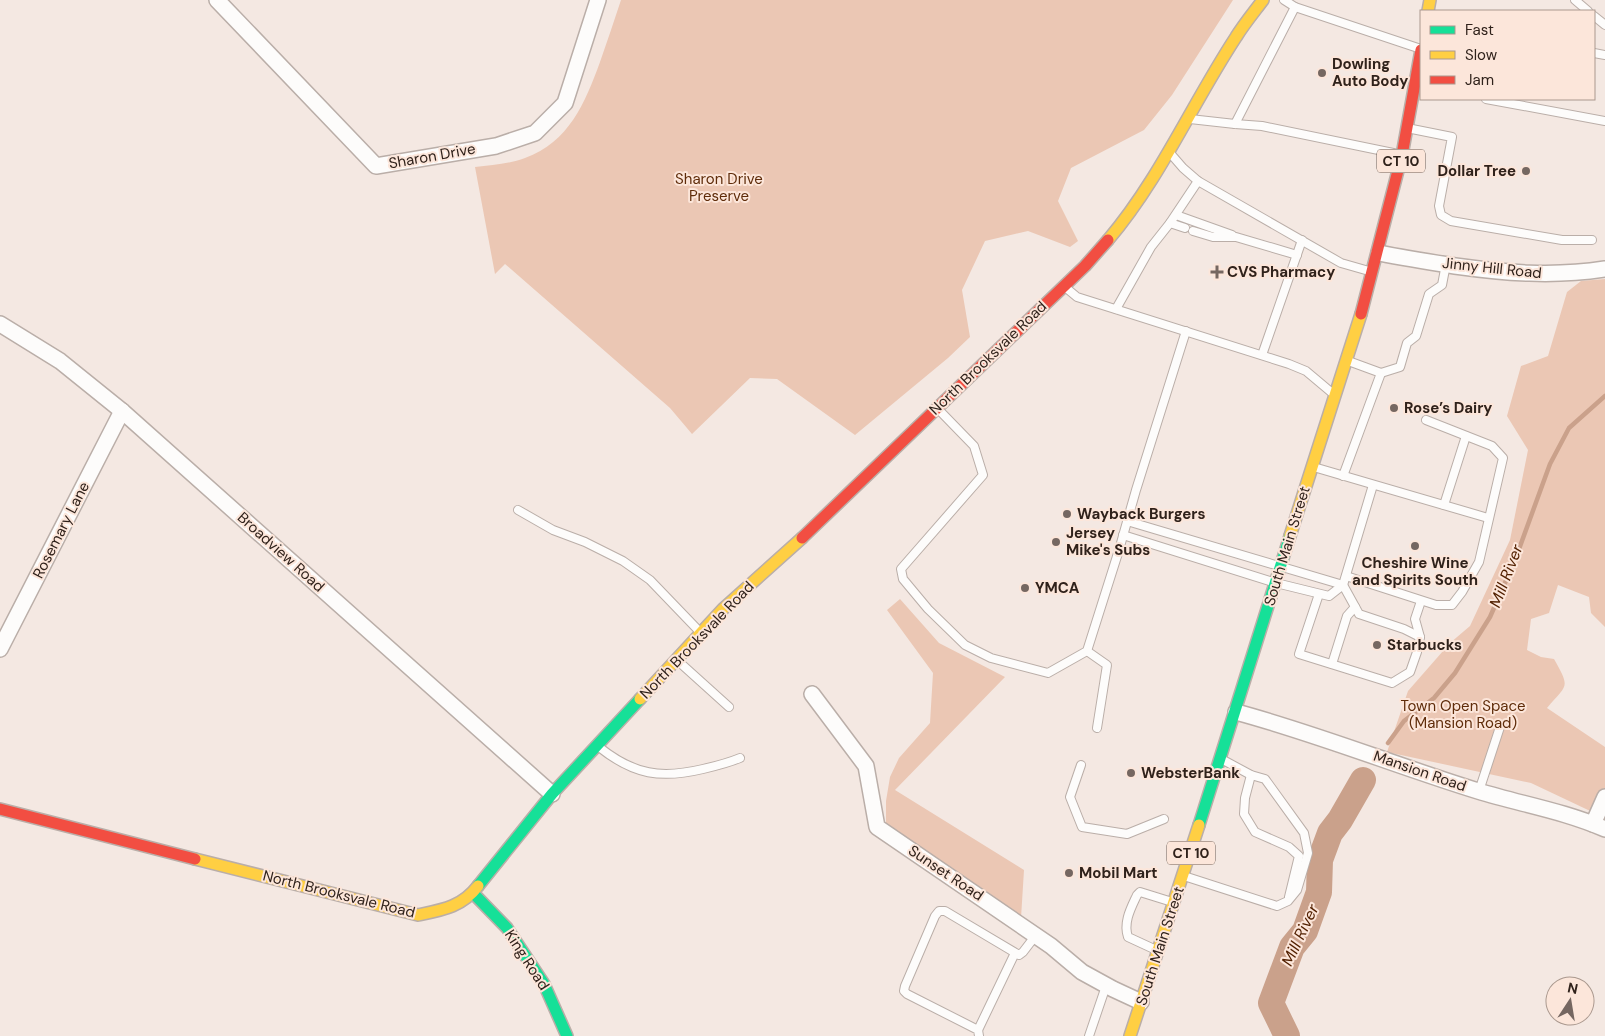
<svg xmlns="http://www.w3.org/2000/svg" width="1605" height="1036" viewBox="0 0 1605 1036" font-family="'DM Sans',sans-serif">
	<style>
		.green { fill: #ebc7b4 }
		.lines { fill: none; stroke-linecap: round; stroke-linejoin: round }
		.stream { stroke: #caa18b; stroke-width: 4.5 }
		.river { stroke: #caa18b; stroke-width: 26 }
		.lane-casing { stroke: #baaea8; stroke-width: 10 }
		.street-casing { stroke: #baaea8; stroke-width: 18 }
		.fast-casing { stroke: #baaea8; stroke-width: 14 }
		.slow-casing { stroke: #baaea8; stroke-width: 14 }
		.jam-casing { stroke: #baaea8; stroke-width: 14 }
		.lane { stroke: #fdfcfb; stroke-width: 8 }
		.street { stroke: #fdfcfb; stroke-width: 15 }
		.fast { stroke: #16e098; stroke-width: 11 }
		.slow { stroke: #ffcf43; stroke-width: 11 }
		.jam { stroke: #f24e42; stroke-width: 11 }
		.poi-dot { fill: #756761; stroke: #fce6da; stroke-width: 2 }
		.labels { text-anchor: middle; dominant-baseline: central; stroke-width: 4; stroke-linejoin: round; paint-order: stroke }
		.shield { fill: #fce6da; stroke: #6d5d54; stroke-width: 1 }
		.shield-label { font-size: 14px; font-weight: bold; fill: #30221b }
		.poi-label { font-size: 15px; font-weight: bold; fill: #30221b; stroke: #fce6da; text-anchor: start }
		.street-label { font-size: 15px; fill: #30221b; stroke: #fce6da }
		.park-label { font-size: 15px; fill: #5f2c0a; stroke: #fce6da }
		.water-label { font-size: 16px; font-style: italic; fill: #522000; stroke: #fce6da }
	</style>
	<rect width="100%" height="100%" fill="#f4e8e2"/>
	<g class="green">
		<path d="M621,0H1233L1172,95L1144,130L1071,168L1058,201L1078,241L1070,247L1028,231L985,241L962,290L970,337L948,358L855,435L777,379L750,378L692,434L670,408L505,264L495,274L475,167C492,165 509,164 525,158C569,142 585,103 600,62C607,42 614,21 621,0Z"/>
		<path d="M1605,279V627L1591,613L1589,597L1558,585L1549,613L1531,619L1527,650L1541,657L1554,659C1571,689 1567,684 1547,708L1605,747V818L1531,783L1387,752L1408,691L1450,643L1470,626L1510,540L1528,450L1507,416L1521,366L1548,356L1567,292L1581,281Z"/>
		<polygon points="900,599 939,643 1005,677 895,790 1024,870 1021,918 886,826 886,801 890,777 899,758 930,723 933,673 887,610"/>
	</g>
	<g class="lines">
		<polyline class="stream" points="1388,743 1404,721 1434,698 1455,673 1490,617 1515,560 1550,464 1569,428 1605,396"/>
		<polyline class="river" points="1287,1036 1271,1003 1292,947 1305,931 1319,892 1320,860 1330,833 1340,820 1363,780"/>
		<g class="lane-casing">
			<g id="lane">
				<polyline points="1284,0 1295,7 1418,48"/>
				<polyline points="1575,0 1588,11"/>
				<polyline points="1594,16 1605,25"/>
				<polyline points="1594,53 1605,55"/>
				<polyline points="1486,99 1605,121"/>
				<polyline points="1190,119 1235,124 1262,126 1398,154"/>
				<polyline points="1235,124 1295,7"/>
				<polyline points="1412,129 1452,137 1439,206 1441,215 1451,221 1562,240 1592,240"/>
				<polyline points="1170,153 1183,168 1198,181 1341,263 1369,271"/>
				<polyline points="1176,215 1232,235"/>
				<polyline points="1170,223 1185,228"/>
				<polyline points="1193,231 1213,237 1236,237 1297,255"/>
				<polyline points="1065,287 1077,297 1289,364 1306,371 1331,392"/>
				<polyline points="1116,309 1151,247 1170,223 1198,181"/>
				<polyline points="1262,355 1302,240"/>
				<polyline points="1381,373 1400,367 1407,343 1416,336 1429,294 1442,285 1446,264"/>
				<polyline points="938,409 974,446 983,475 901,569 903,579 928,609 965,645 991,658 1048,673 1087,651 1119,550 1136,490 1186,331"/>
				<polyline points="1317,468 1488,518"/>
				<polyline points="1343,476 1381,373 1351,362"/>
				<polyline points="1444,505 1466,436"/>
				<polyline points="518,510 553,530 585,542 623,561 650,580 700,632"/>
				<polyline points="1127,521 1343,585 1359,614 1404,629 1420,637"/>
				<polyline points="1123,535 1276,583 1329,596 1343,585 1373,485"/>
				<polyline points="1346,576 1436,605 1452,605 1462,592 1479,562 1503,458 1492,446 1426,420"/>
				<polyline points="1319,594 1299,654 1392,683 1410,672 1417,652 1420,637 1415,619 1421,601"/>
				<polyline points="1087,651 1107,665 1097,728"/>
				<polyline points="678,661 729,707"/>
				<polyline points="1332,664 1347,616 1355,607"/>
				<path d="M599,747C634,775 661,779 703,769C716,766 728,763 740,758"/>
				<polyline points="1081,765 1070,797 1082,827 1127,834 1164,819"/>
				<polyline points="1251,775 1245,798 1244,814 1255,832 1289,847 1299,856 1289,897"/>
				<polyline points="1479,791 1500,727"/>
				<polyline points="1187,877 1277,906 1288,901 1297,890 1308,853 1304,833 1265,779 1251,775 1225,761"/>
				<path d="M1154,949L1128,937C1123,922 1131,908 1137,895L1140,892L1169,901"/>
				<polyline points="978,1030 1015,953"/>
				<polyline points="979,1036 978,1030 907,994 904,991 905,986 935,916 939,911 945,911 1019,955 1023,952 1036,935"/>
				<polyline points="1089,1036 1106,986"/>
			</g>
		</g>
		<g class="street-casing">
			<g id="street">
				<polyline points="217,0 376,166 496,146 535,133 565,103 598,0"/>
				<path d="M1379,253C1404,258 1429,262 1455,266C1506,273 1553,277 1605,269"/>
				<polyline points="0,324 60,361 122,411 552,794"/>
				<polyline points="0,649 122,411"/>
				<polyline points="812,694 866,766 877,827 1051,946 1082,972 1113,989 1141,1002"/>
				<path d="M1236,712C1318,734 1397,766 1478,791C1520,804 1564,811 1605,829"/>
				<polyline points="1593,824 1605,797"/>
			</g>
		</g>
		<g class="fast-casing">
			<g id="fast">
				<polyline points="1199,825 1290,536"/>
				<polyline points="478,886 552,794 640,699"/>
				<polyline points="473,893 507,928 544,984 567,1036"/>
			</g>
		</g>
		<g class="slow-casing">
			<g id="slow">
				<polyline points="1428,11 1430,0"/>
				<path d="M1108,240C1160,179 1192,104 1236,37C1244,24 1254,12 1263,0"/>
				<polyline points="1290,536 1361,314"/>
				<polyline points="640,699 723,609 802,538"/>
				<path d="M195,859L418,915C442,910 462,907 478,886"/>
				<polyline points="1130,1036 1199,825"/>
			</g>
		</g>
		<g class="jam-casing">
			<g id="jam">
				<polyline points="1361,314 1402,155 1421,50"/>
				<polyline points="802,538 1085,266 1108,240"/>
				<polyline points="0,809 195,859"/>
			</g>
		</g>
		<use href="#lane" class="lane"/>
		<use href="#street" class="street"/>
		<use href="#fast" class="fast"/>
		<use href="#slow" class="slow"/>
		<use href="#jam" class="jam"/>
	</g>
	<g class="poi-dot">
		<circle cx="1322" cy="73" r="5"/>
		<circle cx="1526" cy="171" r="5"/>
		<path d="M1214.5 264.5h5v5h5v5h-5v5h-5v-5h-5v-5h5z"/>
		<circle cx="1394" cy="408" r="5"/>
		<circle cx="1067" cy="514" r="5"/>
		<circle cx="1056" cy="542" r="5"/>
		<circle cx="1415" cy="546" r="5"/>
		<circle cx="1025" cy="588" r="5"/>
		<circle cx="1377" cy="645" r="5"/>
		<circle cx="1131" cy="773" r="5"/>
		<circle cx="1069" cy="873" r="5"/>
	</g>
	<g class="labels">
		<g class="shield">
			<rect x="1377" y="149.5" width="48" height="23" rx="4"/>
			<rect x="1167" y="841.5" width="48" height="23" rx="4"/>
		</g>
		<g class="shield-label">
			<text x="1401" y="161">CT 10</text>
			<text x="1191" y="853">CT 10</text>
		</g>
		<g class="poi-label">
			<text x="1332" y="64">Dowling<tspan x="1332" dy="17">Auto Body</tspan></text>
			<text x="1516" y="171" text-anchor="end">Dollar Tree</text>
			<text x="1227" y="272">CVS Pharmacy</text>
			<text x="1404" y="408">Rose’s Dairy</text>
			<text x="1077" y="514">Wayback Burgers</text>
			<text x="1066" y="533">Jersey<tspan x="1066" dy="17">Mike's Subs</tspan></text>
			<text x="1415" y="563" text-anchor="middle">Cheshire Wine<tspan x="1415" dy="17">and Spirits South</tspan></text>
			<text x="1035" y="588">YMCA</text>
			<text x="1387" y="645">Starbucks</text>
			<text x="1141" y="773">WebsterBank</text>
			<text x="1079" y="873">Mobil Mart</text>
		</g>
		<g class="street-label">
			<text transform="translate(432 156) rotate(-10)">Sharon Drive</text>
			<text transform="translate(1492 268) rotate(6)">Jinny Hill Road</text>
			<text transform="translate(988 358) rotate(-44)">North Brooksvale Road</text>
			<text transform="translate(61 530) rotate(-63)">Rosemary Lane</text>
			<text transform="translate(1287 546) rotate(-73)">South Main Street</text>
			<text transform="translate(281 552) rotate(42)">Broadview Road</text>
			<text transform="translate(697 640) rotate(-46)">North Brooksvale Road</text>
			<text transform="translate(1420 771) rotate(19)">Mansion Road</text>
			<text transform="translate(946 873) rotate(34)">Sunset Road</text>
			<text transform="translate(339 894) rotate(14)">North Brooksvale Road</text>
			<text transform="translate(1160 946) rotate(-72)">South Main Street</text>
			<text transform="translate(527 960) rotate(57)">King Road</text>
		</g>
		<g class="park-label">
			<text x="719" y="179">Sharon Drive<tspan x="719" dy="17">Preserve</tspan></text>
			<text x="1463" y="706">Town Open Space<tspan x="1463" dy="17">(Mansion Road)</tspan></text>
		</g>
		<g class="water-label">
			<text transform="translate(1506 576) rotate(-69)">Mill River</text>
			<text transform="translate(1300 935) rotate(-65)">Mill River</text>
		</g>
	</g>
	<rect x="1420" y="10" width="175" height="90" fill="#fce6da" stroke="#aa988e"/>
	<rect x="1430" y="26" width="25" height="8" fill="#16e098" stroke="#aa988e"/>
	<text x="1465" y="35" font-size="15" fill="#30221b">Fast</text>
	<rect x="1430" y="51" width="25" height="8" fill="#ffcf43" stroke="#aa988e"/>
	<text x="1465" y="60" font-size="15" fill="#30221b">Slow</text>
	<rect x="1430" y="76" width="25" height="8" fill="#f24e42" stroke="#aa988e"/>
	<text x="1465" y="85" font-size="15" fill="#30221b">Jam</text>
	<g transform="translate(1570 1001) rotate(12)"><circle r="24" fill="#fce6da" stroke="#aa988e"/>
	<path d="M0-4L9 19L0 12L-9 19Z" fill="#756761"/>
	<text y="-8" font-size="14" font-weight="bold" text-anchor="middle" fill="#30221b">N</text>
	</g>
</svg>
